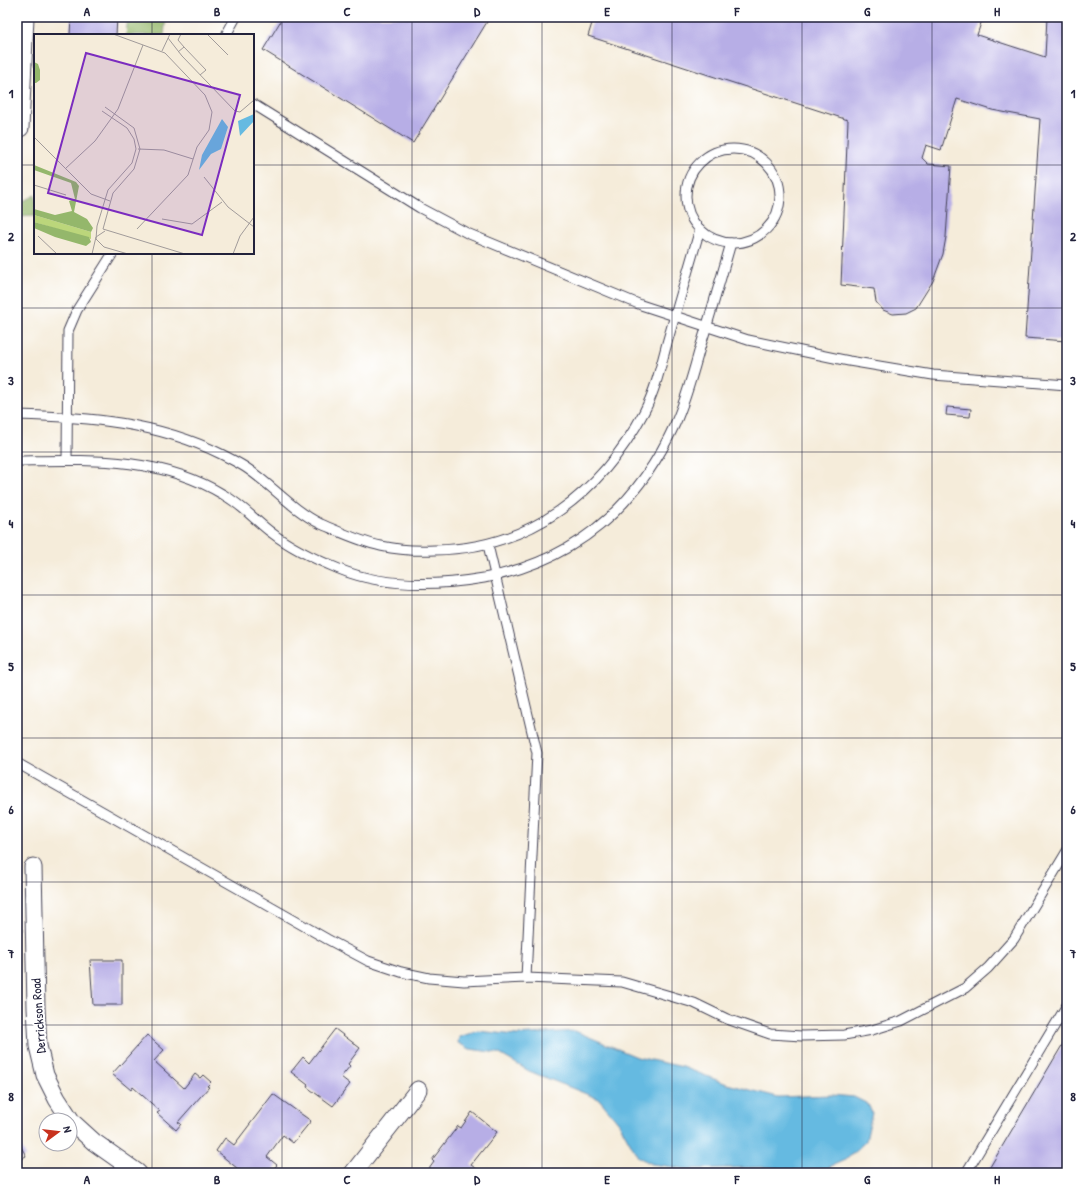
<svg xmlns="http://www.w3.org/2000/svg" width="1084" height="1190" viewBox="0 0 1084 1190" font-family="'Patrick Hand',sans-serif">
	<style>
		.forest { fill: #94b76b; stroke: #5b6c53 }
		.water { fill: #65bae1; stroke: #446e8e }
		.building { fill: #b7aee6 }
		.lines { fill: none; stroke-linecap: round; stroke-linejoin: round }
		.lane-casing { stroke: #424053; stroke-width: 11 }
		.street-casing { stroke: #424053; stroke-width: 19 }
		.lane { stroke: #fff; stroke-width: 9 }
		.street { stroke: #fff; stroke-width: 17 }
		.grid { fill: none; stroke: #22223b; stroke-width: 1; stroke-opacity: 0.55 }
		.labels { text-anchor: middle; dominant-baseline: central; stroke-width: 4; stroke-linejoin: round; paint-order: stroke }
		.street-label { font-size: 13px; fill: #22223b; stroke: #fff }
		.inset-road { fill: none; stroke: #a19b9a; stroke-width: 1 }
		.view { fill: #7b2cbf; fill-opacity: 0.15; stroke: #7b2cbf; stroke-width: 2 }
		.inset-edge { fill: none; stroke: #22223b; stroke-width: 2 }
		.neatline { fill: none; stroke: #22223b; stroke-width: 1.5 }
		.grid-label { font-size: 13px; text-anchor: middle; font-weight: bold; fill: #22223b }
	</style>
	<rect width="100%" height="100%" fill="#fff"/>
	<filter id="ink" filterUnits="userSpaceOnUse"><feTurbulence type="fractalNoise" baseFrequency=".025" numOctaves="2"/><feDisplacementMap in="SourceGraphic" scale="8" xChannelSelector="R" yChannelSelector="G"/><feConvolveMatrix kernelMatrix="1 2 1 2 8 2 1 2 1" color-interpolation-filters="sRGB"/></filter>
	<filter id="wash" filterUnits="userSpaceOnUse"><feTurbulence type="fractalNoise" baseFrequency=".012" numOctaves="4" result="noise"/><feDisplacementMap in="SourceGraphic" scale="16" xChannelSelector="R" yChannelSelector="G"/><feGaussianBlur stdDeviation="0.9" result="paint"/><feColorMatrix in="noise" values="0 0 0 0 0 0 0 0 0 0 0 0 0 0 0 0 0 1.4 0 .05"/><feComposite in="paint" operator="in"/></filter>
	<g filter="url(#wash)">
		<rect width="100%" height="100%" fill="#f5ecda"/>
		<g class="forest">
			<polygon points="128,17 166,17 164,35 126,35"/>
			<polygon points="35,195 35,216 17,217 17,204"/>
		</g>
		<polygon class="water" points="478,1031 517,1035 575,1031 637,1057 683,1067 727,1084 778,1097 832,1095 854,1097 868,1104 872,1113 866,1141 847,1159 827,1168 801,1171 769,1167 687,1169 652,1164 638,1157 619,1123 599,1099 529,1071 498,1053 470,1049 458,1043 459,1037"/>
		<g id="blocks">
			<g class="building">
				<polygon points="71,17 117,17 116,35 70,35"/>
				<polygon points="283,17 490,17 413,143 263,50"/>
				<polygon points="594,17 983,17 977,35 1045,57 1047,17 1067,17 1067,341 1025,338 1040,119 992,110 957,99 941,150 926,145 922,158 928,164 951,166 946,237 943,254 933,281 916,308 906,313 893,314 883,310 876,302 874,289 841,285 848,120 588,36"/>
				<polygon points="947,407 971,409 970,417 946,415"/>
				<polygon points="90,960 122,960 122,1005 93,1005"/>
				<polygon points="335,1029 360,1048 348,1064 350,1066 341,1077 350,1084 333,1106 307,1087 308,1085 291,1072 303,1057 309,1063"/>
				<polygon points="147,1035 164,1050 154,1061 184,1088 195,1074 200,1078 203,1075 211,1082 207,1086 209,1087 178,1122 181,1124 176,1130 157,1113 160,1111 133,1087 131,1090 112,1074"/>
				<polygon points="1067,1037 1067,1173 988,1173 987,1172"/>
				<polygon points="273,1094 311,1121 293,1143 283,1135 267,1157 277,1165 270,1173 243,1173 216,1151 225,1138 234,1145"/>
				<polygon points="472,1112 497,1132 471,1165 482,1173 426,1173 434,1162 432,1160 458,1126 461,1128"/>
				<polygon points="17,1139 26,1156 17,1161"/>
			</g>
		</g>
	</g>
	<g filter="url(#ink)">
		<use href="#blocks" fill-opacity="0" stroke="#424053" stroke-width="1"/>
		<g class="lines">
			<g class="lane-casing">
				<g id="lane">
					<polyline points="226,35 236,17"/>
					<polyline points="253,104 420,208 467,233 641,305 748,340 849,361 933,375 1067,385"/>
					<circle cx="733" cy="196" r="47"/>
					<path d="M17,415C87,417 157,422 221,454C229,458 237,462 245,467C271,484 292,510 321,524C340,532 361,542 381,546C399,550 417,551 435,550C530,549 601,493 644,412C655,391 661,366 667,343C678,305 689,267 700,229"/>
					<polyline points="67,460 68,331 77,310 113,253"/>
					<path d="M17,461C89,460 160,456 224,495C242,505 256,521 272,533C291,548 317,560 339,569C385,588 436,586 484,578C574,561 637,507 675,424C686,400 693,373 700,348C711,313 721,278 731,243"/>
					<polyline points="488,545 537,753 526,978"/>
					<polyline points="17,763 327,939 368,961 401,972 429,978 464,981 526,978 622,982 694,1003 727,1019 770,1034 802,1036 844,1035 872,1030 901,1021 965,988 988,968 1014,939 1067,851"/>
					<polyline points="966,1173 1067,1005"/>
				</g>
			</g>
			<g class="street-casing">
				<g id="street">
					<polyline points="20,128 25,17"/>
					<polyline points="33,867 36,1008 38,1046 45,1075 57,1099 72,1122 94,1142 138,1173"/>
					<polyline points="353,1173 418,1090"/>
				</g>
			</g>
			<use href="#lane" class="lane"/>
			<use href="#street" class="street"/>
		</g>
	</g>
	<path class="grid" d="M152,17V35M282,17V1173M412,17V1173M542,17V1173M672,17V1173M802,17V1173M932,17V1173M17,165H35M253,165H1067M152,253V1173M17,308H1067M17,452H1067M17,595H1067M17,738H1067M17,882H1067M17,1025H1067"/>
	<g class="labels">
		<g class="street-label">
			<text transform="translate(38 1016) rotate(-94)">Derrickson Road</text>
		</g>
	</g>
	<g transform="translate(34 34)">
		<rect width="220" height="220" fill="#f5ecda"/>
		<path d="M0,181L57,198V205L0,188Z" fill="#bbd67b"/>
		<path d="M0,28L4,30L6,36V46L2,49H0ZM0,131L42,148L45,152L40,178L53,185L59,194L57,198L0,181V175L21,181L38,177L35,167L41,165L37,149L0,136ZM0,188L55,203L57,208L52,212L21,203L0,194Z" fill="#94b76b"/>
		<path d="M220,80V87L206,102L204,87ZM188,85L194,93L187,115L177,120L165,136L168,121Z" fill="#65bae1"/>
		<path class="inset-road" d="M79,0L131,19L171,61L178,78L175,96L163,113L154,141L103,195M147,0L144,6L150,13M173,0L194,21M134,4L148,22L201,77L206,78L220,66M128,17L136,0M144,18L150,13L172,36L166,41M71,73L100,94L106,115L100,135L79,159L69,195L151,220M68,77L93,94L100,105L102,115L98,129L74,156L63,192L62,205L70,213L94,220M0,103L57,160L76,167M104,115L130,116L159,125M31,135L61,107L84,75L109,11M170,143L194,173L220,193M0,151L32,161M128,185L158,190L188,168M4,202L23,220M58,220L62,203L71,197M199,220L206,202L220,183"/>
		<path class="view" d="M52,19L206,61L168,201L14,159Z"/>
		<rect width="220" height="220" class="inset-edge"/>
	</g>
	<rect width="1084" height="1190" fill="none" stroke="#fff" stroke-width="44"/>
	<g transform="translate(58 1132) rotate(75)"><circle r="19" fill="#ffffff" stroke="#a7a7b1"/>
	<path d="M0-3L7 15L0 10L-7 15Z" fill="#c8321e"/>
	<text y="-6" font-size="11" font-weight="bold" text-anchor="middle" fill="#22223b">N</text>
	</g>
	<rect x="22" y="22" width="1040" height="1146" class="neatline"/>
	<g class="grid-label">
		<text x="87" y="16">A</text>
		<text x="217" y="16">B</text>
		<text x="347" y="16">C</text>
		<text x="477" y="16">D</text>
		<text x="607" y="16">E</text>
		<text x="737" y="16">F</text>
		<text x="867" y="16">G</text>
		<text x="997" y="16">H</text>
		<text x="11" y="98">1</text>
		<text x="1073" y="98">1</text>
		<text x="11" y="241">2</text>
		<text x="1073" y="241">2</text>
		<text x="11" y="385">3</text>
		<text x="1073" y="385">3</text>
		<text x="11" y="528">4</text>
		<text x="1073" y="528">4</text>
		<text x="11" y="671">5</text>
		<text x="1073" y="671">5</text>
		<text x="11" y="814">6</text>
		<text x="1073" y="814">6</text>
		<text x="11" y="958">7</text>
		<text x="1073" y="958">7</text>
		<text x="11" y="1101">8</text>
		<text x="1073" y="1101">8</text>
		<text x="87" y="1184">A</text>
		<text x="217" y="1184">B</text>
		<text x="347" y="1184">C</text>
		<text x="477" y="1184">D</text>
		<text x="607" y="1184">E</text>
		<text x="737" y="1184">F</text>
		<text x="867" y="1184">G</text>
		<text x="997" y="1184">H</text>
	</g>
</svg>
